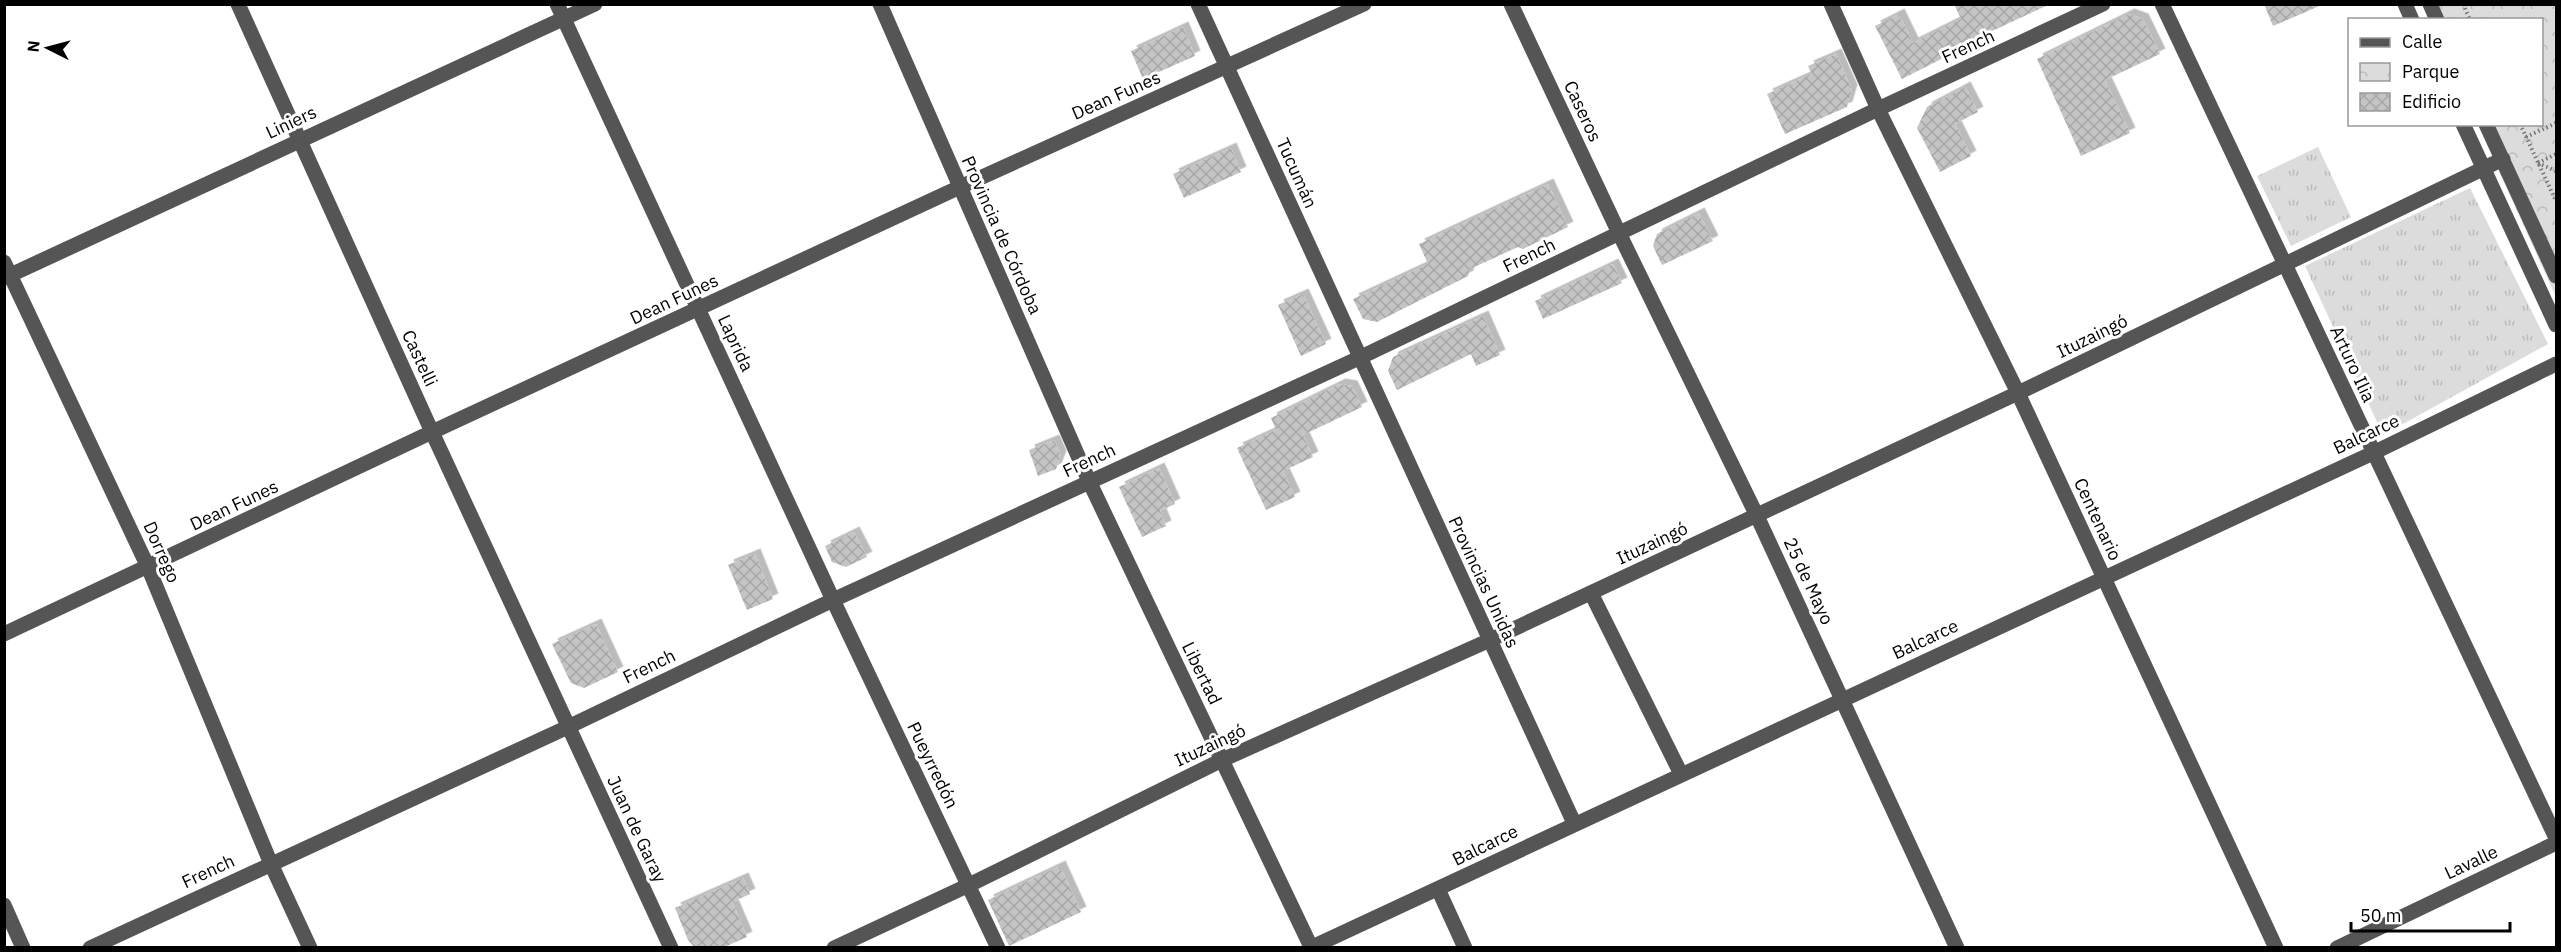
<svg xmlns="http://www.w3.org/2000/svg" width="2561" height="952" viewBox="0 0 2561 952" font-family="'IBM Plex Sans',sans-serif">
	<style>
		.grass { fill: url(#grass-tufts) }
		.park { fill: url(#park-crowns) }
		.building { fill: url(#building-cross-hatch); filter: url(#shadow) }
		.lines { fill: none; stroke-linecap: round; stroke-linejoin: round }
		.path { stroke: #777; stroke-width: 4; stroke-dasharray: 1.5 3; stroke-linecap: butt }
		.minor { stroke: #555; stroke-width: 15 }
		.labels { text-anchor: middle; dominant-baseline: central; stroke-width: 6; stroke-linejoin: round; paint-order: stroke }
		.street-label { font-size: 18px; fill: #000; stroke: #fff }
	</style>
	<defs>
		<pattern id="grass-tufts" width="24" height="20" patternUnits="userSpaceOnUse" patternTransform="scale(1.5)"><rect width="24" height="20" fill="#dcdcdc"/><path d="M3 7l-1-3M5 7V3M7 7l1-3M15 17l-1-3M17 17v-4M19 17l1-3" fill="none" stroke="#bbb"/></pattern>
		<pattern id="park-crowns" width="20" height="18" patternUnits="userSpaceOnUse" patternTransform="scale(1.5)"><rect width="20" height="18" fill="#dcdcdc"/><path d="M2 6a3 3 0 1 1 6 0M12 15a3 3 0 1 1 6 0" fill="none" stroke="#bbb"/></pattern>
		<pattern id="building-cross-hatch" width="8" height="8" patternUnits="userSpaceOnUse" patternTransform="scale(1.5)"><rect width="8" height="8" fill="#c4c4c4"/><path d="M0 0l8 8M0 8l8-8" fill="none" stroke="#a7a7a7"/></pattern>
		<filter id="shadow"><feDropShadow dx="5.5" dy="-5.5" stdDeviation="0" flood-color="#0004"/></filter>
	</defs>
	<rect width="100%" height="100%" fill="#fff"/>
	<g class="grass">
		<polygon points="2318,147 2351,217 2291,246 2257,176"/>
		<polygon points="2470,188 2548,344 2383,435 2305,266"/>
	</g>
	<polygon class="park" points="2423,5 2556,5 2556,297 2478,125 2542,124 2542,20 2430,19"/>
	<g class="building">
		<polygon points="1954,4 2050,4 1949,51 1951,54 1902,79 1875,26 1899,14 1913,43 1961,19"/>
		<polygon points="2264,4 2324,4 2273,26"/>
		<polygon points="2129,14 2143,19 2160,54 2105,80 2130,133 2081,156 2037,59"/>
		<polygon points="1183,27 1195,56 1143,79 1131,51"/>
		<polygon points="1836,54 1852,90 1847,107 1785,134 1767,94 1812,74 1808,66"/>
		<polygon points="1965,87 1978,112 1955,124 1971,156 1940,172 1917,128 1927,107"/>
		<polygon points="1231,148 1241,172 1184,198 1173,174"/>
		<polygon points="1548,184 1568,227 1523,249 1518,247 1470,269 1468,276 1377,322 1363,319 1353,299 1428,264 1419,244"/>
		<polygon points="1699,213 1713,241 1662,265 1653,246 1657,234"/>
		<polygon points="1613,264 1622,283 1543,319 1535,301"/>
		<polygon points="1303,294 1326,344 1301,356 1278,305"/>
		<polygon points="1483,316 1500,355 1476,366 1471,354 1397,390 1388,371 1393,357"/>
		<polygon points="1340,384 1352,386 1362,407 1303,435 1313,457 1283,471 1295,497 1266,510 1237,448 1276,430 1271,418"/>
		<polygon points="1054,440 1061,456 1056,469 1038,476 1029,450"/>
		<polygon points="1159,468 1175,504 1160,511 1166,526 1142,537 1119,487"/>
		<polygon points="854,532 867,557 846,567 832,562 825,546"/>
		<polygon points="755,554 773,599 747,610 728,565"/>
		<polygon points="596,624 618,672 584,688 571,683 552,644"/>
		<polygon points="1060,866 1081,912 1009,946 988,900"/>
		<polygon points="743,878 750,894 732,902 747,937 722,948 695,948 688,940 675,908"/>
	</g>
	<g class="lines">
		<g class="path">
			<polyline points="2463,4 2470,20"/>
			<polyline points="2520,124 2556,201"/>
			<polyline points="2526,137 2556,123"/>
			<polyline points="2538,163 2556,154"/>
			<polyline points="2538,163 2556,171"/>
		</g>
		<g class="minor">
			<polyline points="238,4 432,432 671,948"/>
			<polyline points="557,4 833,600 998,948"/>
			<polyline points="880,4 1089,481 1311,947"/>
			<polyline points="1198,4 1574,823"/>
			<polyline points="1511,4 1619,233 1757,516 1957,948"/>
			<polyline points="1831,4 1878,109 2018,393 2276,948"/>
			<polyline points="2162,4 2556,838"/>
			<polyline points="2405,4 2412,20"/>
			<polyline points="2430,4 2437,20"/>
			<polyline points="2463,124 2556,325"/>
			<polyline points="2486,124 2556,276"/>
			<polyline points="4,262 148,567 271,864 310,948"/>
			<polyline points="4,278 595,4"/>
			<polyline points="1591,593 1681,774"/>
			<polyline points="4,634 432,432 960,187 1364,4"/>
			<polyline points="1438,889 1465,948"/>
			<polyline points="4,905 23,948"/>
			<polyline points="90,948 568,727 833,600 1359,358 1878,109 2103,4"/>
			<polyline points="834,948 969,885 1222,760 1490,640 2018,393 2503,159"/>
			<polyline points="1310,948 2373,453 2556,364"/>
			<polyline points="2337,948 2556,843"/>
		</g>
	</g>
	<g class="labels">
		<g class="street-label">
			<text transform="translate(1968 46) rotate(-25)">French</text>
			<text transform="translate(1116 95) rotate(-24)">Dean Funes</text>
			<text transform="translate(1583 111) rotate(65)">Caseros</text>
			<text transform="translate(291 122) rotate(-25)">Liniers</text>
			<text transform="translate(1297 173) rotate(66)">Tucumán</text>
			<text transform="translate(1002 235) rotate(66)">Provincia de Córdoba</text>
			<text transform="translate(1529 255) rotate(-26)">French</text>
			<text transform="translate(674 299) rotate(-25)">Dean Funes</text>
			<text transform="translate(2092 336) rotate(-26)">Ituzaingó</text>
			<text transform="translate(736 343) rotate(65)">Laprida</text>
			<text transform="translate(420 358) rotate(65)">Castelli</text>
			<text transform="translate(2353 364) rotate(65)">Arturo Ilia</text>
			<text transform="translate(2366 434) rotate(-25)">Balcarce</text>
			<text transform="translate(1089 460) rotate(-25)">French</text>
			<text transform="translate(234 505) rotate(-25)">Dean Funes</text>
			<text transform="translate(2098 519) rotate(65)">Centenario</text>
			<text transform="translate(1652 543) rotate(-25)">Ituzaingó</text>
			<text transform="translate(162 552) rotate(66)">Dorrego</text>
			<text transform="translate(1809 581) rotate(65)">25 de Mayo</text>
			<text transform="translate(1484 582) rotate(65)">Provincias Unidas</text>
			<text transform="translate(1925 639) rotate(-25)">Balcarce</text>
			<text transform="translate(649 666) rotate(-26)">French</text>
			<text transform="translate(1202 673) rotate(64)">Libertad</text>
			<text transform="translate(1210 745) rotate(-25)">Ituzaingó</text>
			<text transform="translate(933 765) rotate(64)">Pueyrredón</text>
			<text transform="translate(637 829) rotate(65)">Juan de Garay</text>
			<text transform="translate(1485 845) rotate(-26)">Balcarce</text>
			<text transform="translate(2471 862) rotate(-25)">Lavalle</text>
			<text transform="translate(208 871) rotate(-25)">French</text>
		</g>
	</g>
	<rect width="2561" height="952" fill="none" stroke="#000000" stroke-width="12"/>
	<rect x="2348" y="18" width="195" height="108" fill="#ffffff" stroke="#999999" stroke-width="1.5"/>
	<rect x="2360" y="38" width="30" height="9" fill="#555555" stroke="#999999" stroke-width="1.5"/>
	<text x="2402" y="48" font-size="18" fill="#000000">Calle</text>
	<rect x="2360" y="63" width="30" height="18" fill="url(#park-crowns)" stroke="#999999" stroke-width="1.5"/>
	<text x="2402" y="78" font-size="18" fill="#000000">Parque</text>
	<rect x="2360" y="93" width="30" height="18" fill="url(#building-cross-hatch)" stroke="#999999" stroke-width="1.5"/>
	<text x="2402" y="108" font-size="18" fill="#000000">Edificio</text>
	<g transform="translate(48 48) rotate(276)" stroke="#ffffff" stroke-width="4.5" paint-order="stroke">
	<path d="M0-4.5L10 22L0 15L-10 22Z" fill="#000000"/>
	<text y="-9" font-size="16" font-weight="bold" text-anchor="middle" fill="#000000">N</text>
	</g>
	<path d="M2351 922v9h159v-9" fill="none" stroke="#000000" stroke-width="3"/>
	<text x="2360" y="922" font-size="18" fill="#000000" stroke="#ffffff" stroke-width="4.5" paint-order="stroke">50 m</text>
</svg>
